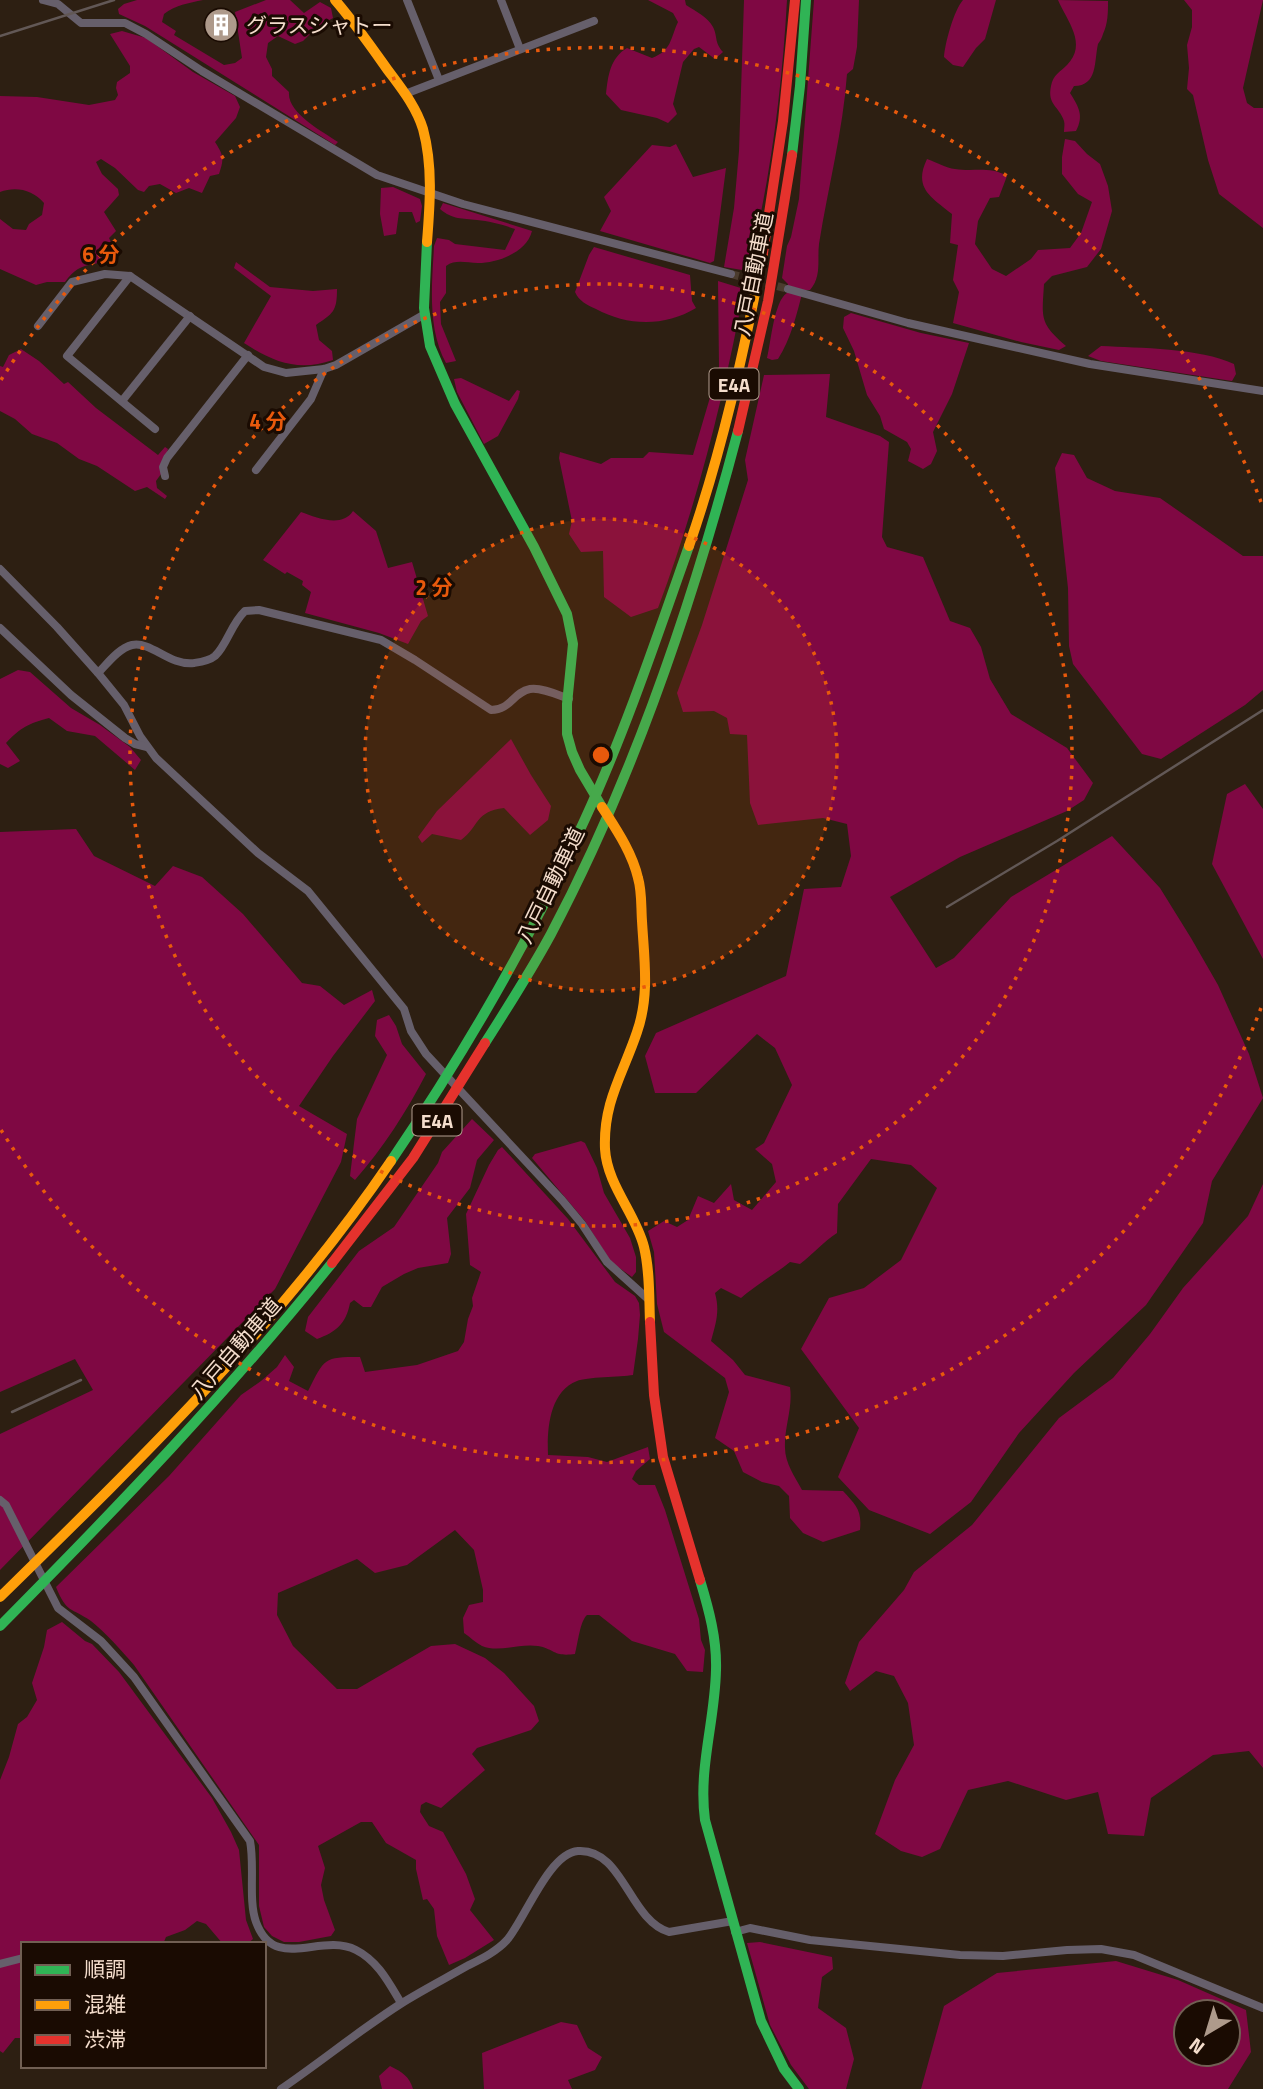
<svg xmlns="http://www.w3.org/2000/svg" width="1263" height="2089" viewBox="0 0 1263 2089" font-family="'Titillium Web','Noto Sans JP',sans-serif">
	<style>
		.forest { fill: #7f0843; fill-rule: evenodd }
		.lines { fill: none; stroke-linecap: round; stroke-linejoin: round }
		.street-tunnel { stroke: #4b3c2e; stroke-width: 8; stroke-dasharray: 8 4; stroke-linecap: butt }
		.street { stroke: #665f6b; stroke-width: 8 }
		.fast { stroke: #30b455; stroke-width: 10 }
		.slow { stroke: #ff9f0a; stroke-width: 10 }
		.jam { stroke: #e5322d; stroke-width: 10 }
		.rail { stroke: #625856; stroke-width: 2.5 }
		.ring { fill: none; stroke: #e8590c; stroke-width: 3.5; stroke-dasharray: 3.5 7 }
		.labels { text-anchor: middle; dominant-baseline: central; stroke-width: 6; stroke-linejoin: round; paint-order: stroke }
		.shield { fill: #1a0b02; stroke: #b39e8f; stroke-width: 2 }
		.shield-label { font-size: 19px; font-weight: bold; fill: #f4ddcc }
		.poi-label { font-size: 21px; fill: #f4ddcc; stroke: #1a0b02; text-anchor: start }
		.street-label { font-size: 21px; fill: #f4ddcc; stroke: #1a0b02 }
		.centre { fill: #e8590c; stroke: #1a0b02; stroke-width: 3.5 }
		.ring-label { font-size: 21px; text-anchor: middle; font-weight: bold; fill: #e8590c; stroke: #1a0b02; stroke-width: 6; stroke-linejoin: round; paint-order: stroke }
	</style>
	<rect width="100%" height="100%" fill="#2d1f12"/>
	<g class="forest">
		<path d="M137,0H203C189,3 175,5 164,14L162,22L176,31L174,35L224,65L235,63L242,58L235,12L266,0H290L304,13L320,2L331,8L333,18L317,27L303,41L295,44L278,36L268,43L266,57L272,69V76L289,92C287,113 322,131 338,142L335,145L145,26L119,14L118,9L124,4Z"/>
		<path d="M648,0H685L686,5C695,11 708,17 713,27C718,37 714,42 723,52L715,59L699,47L694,49L683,62L673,104L677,114L668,123L657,118L621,110L606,94C608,76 610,58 627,48L652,58C672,50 670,39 678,22L673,13Z"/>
		<path d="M744,0H787C782,91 770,182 748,271L724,267L734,208L739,151Z"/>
		<path d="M814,0H859L857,47L853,69L847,74C843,131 828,187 819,244C817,260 822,276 810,290H803C797,313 791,339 778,359L772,360L767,358C771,342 774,301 787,293L788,284L782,278L787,246L791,237L799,199Z"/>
		<path d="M963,0H996L985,39L976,48L963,67L953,65L944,57C945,43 954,10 963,0Z"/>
		<path d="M1058,0L1108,1C1108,13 1108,23 1103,34C1102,38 1100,41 1098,44C1094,61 1098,86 1074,86L1070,93C1079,107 1084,116 1076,131L1064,132C1064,128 1065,124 1064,121C1059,106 1047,105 1051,86C1053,75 1060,72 1067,65C1088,44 1067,21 1058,0Z"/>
		<polygon points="1184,0 1263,0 1243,88 1247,103 1254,108 1263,108 1263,228 1219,194 1208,160 1193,95 1187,89 1189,68 1187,45 1192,27 1192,10"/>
		<path d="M122,31L146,38L193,72L235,96L240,107L236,118L215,142C224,156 224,159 219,174L210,176L202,193L189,188L176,193L160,184L149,186L144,192L138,190L115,168L101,159L96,162L102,174L118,189L119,195L104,212L116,231L109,238L117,255C95,270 83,257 65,282H47L36,285L0,269V219L13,229L26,230L29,224L42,215L44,203C33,190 16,186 0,192V96L37,97L89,105L115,100L118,95L116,88L117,82L130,73V66L110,34Z"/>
		<path d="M1065,139L1075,141L1087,154L1100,164L1108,186L1112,211L1101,249L1087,267L1052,276L1044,284C1042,318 1039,323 1066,346L1059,350L1021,342L953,323L959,292L953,280L958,245L950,243L952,214C931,197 913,188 927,159C936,162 946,168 955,169C974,172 990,166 1007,176L999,197L990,198L978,221L975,244L992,269L1006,276L1031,259L1038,250L1070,248L1081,233L1092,202L1078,194L1062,174V157Z"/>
		<polygon points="676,144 693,177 726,168 714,261 710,263 600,231 611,211 604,197 652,145 670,147"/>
		<polygon points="393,187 420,199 422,206 420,221 416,223 412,212 399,212 396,234 384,236 380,214 381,188"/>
		<path d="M443,203L532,231C527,252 498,263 478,263C466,263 456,259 446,266V293L440,302L441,324L456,361L446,363C427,328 432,284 434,246L437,238L449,240L455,244L505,250L515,229C504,225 489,221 477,220C462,218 453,220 440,209Z"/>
		<path d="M594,247L690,275L692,301L696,308C665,327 627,326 596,309C587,305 579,301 575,292L589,255Z"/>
		<path d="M236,262L270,287L313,291L337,289C337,312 333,313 316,325L319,340L332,351L333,360C298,372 273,362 244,343L271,296L234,268Z"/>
		<path d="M718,281L744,289C724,397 697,504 658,608L631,617L604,597L603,551L581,552L569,534L572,521L559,458L560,452L601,464L611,458H643L649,452L693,455L719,367Z"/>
		<polygon points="851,313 921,333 969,343 952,394 933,432 937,451 931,464 923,469 908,461 911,449 907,442 884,429 880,416 867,395 854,351 843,328 844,317"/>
		<path d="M1101,346C1140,348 1200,348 1234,364L1236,374L1232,381L1101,361L1088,356Z"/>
		<polygon points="21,349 39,361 64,384 68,382 96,408 158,455 165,447 168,449 161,474 156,481 157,488 167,496 165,499 147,487 135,491 97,466 79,459 57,443 32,434 15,419 0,411 0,366 3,367 9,355"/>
		<path d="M830,374L826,417L880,436L889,442L882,537L887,547L923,557L950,621L970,628L981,647L990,679L1011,714L1067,748L1093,783L1084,800L1067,811L960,857L890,897L936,968L954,958L1011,897L1112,836L1160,888L1191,938L1218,985L1249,1054L1263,1098L1212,1181L1203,1223L1146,1305L1074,1373L1019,1433L971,1502L930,1534L869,1510L838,1477L859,1428L801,1349L829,1298L864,1288L901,1260L937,1188L911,1165L871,1159L838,1204L837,1233C823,1242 813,1254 800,1264L790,1262C774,1275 757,1284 741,1298L721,1288L715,1293C720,1311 716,1323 711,1341L733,1360L745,1375L790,1387C793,1409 784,1427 785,1448C785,1463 795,1477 802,1490L843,1491C856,1505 862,1510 860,1530L823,1542L803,1533L790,1518L789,1496L779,1486L762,1482L743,1472L734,1451L715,1438L729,1392L725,1378L664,1332L657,1304L654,1252L648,1231L664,1221L677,1227L688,1220L698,1196L714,1203L731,1184L734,1200L752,1210L776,1182L772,1164L755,1149L764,1143L792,1085L775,1048L757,1034L696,1093H655L645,1056L656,1033L786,976L804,889L841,887L851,856L847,824L823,818L758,825L750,803L747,735L730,734L727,718L714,711L683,712L677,693L702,625L748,480L745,460L764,375Z"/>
		<polygon points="461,378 509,401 517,390 520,391 518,399 498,436 484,444 457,392 454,379"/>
		<polygon points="1062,453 1074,455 1087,478 1115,491 1160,498 1243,556 1263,556 1263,690 1245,705 1161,759 1142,754 1073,664 1069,646 1068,588 1055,468"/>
		<path d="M353,511L376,531L388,568L412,562L428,616L421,621L408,644L379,633L305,613L311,592L302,585L303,581L287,572L285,574L263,560L301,512C317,518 342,528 353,511Z"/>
		<path d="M18,670L30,672L71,708L100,725L130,747L141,760L135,770L95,736L67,731L49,718C29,723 20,728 6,743L20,761L8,768L0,764V679Z"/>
		<path d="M511,739L531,775L551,806L548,820L530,835L504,808C475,811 479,827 461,840L432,834L422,843L418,837L437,811Z"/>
		<polygon points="1245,784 1263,809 1263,959 1212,864 1227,794"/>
		<polygon points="76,829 94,856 155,886 173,866 202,877 243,914 302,983 320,986 344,1005 372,990 375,1001 333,1056 299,1106 347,1134 341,1162 275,1289 0,1570 0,1434 93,1390 75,1359 0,1392 0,832"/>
		<path d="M389,1015L396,1026L402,1044L426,1074C407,1111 383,1148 355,1180L350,1176L357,1119L387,1055L375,1036L377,1020Z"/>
		<path d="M472,1119L494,1140L477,1160L470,1188L447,1218L451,1254L448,1263L418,1268L404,1274L382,1287L371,1307H363L354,1300L350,1303C346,1324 336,1332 317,1339L305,1331L308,1317L359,1251L394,1227L438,1163L442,1152Z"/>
		<polygon points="581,1141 585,1143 597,1168 604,1193 630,1238 636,1257 636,1272 632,1277 611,1262 585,1221 532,1158 535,1154"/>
		<path d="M502,1147L568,1219L615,1282L635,1296L639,1303L640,1315L638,1339L633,1375C621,1377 586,1377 577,1381C549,1392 547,1430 548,1455L588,1457L607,1462L648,1447L650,1459L636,1471L632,1479L639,1485H655L665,1510L699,1619L701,1640L705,1650L703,1672L687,1671L675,1654L632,1641L599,1615H587C580,1621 578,1643 575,1654C553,1657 555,1649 538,1646C519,1643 499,1653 482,1646C476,1643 470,1637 464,1633L463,1618L469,1605L483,1602V1590L474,1550L455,1530L407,1565L375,1573L357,1559L278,1593L277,1615L293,1646L337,1689H357L431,1646L455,1644L485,1658L504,1673L534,1706L539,1721L531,1730L477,1748L472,1754L485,1770L441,1808L426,1802L421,1805L420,1812L429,1826L443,1832L466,1874L475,1899L470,1910L494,1940L465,1958L449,1965L437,1936L434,1909L427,1899L423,1900L416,1869V1860L386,1843L372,1822H361L318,1846L325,1868L321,1885L324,1900L335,1930L331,1936L299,1942H284L272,1936L264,1927L259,1906V1845L134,1665C121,1650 107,1634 91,1621C71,1607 67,1614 56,1587L169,1476L241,1395L261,1381L277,1367L285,1355L294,1367L289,1381L308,1391C325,1358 323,1357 360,1357L365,1372L417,1365L458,1351L464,1342L468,1319L473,1306L472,1298L481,1272L470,1265L466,1214L489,1165L498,1150Z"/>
		<polygon points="1263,1184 1263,1768 1249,1751 1213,1755 1151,1798 1144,1836 1108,1834 1098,1792 1066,1800 1008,1781 968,1790 940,1849 922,1857 901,1851 875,1834 895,1780 914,1745 908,1703 894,1676 876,1671 850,1691 845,1683 859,1642 904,1590 914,1572 972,1525 1059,1418 1113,1378 1150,1334 1183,1288 1248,1216"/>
		<polygon points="62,1622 85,1641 92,1644 119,1672 212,1798 231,1832 239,1850 246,1920 253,1939 247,1944 223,1944 206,1924 197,1921 185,1930 166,1937 163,1944 23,1944 23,2038 15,2038 3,2053 0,2051 0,1780 9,1757 18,1724 27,1717 37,1700 32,1683 44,1647 47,1630"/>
		<polygon points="760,1942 832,1957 833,1969 822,1977 818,2008 846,2028 854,2059 846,2089 809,2089 791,2065 770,2025 747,1943"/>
		<path d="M1116,1961L1178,1980L1246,2010L1251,2052L1228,2089H921L944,2006L997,1973ZM1228,2012V2054H1186V2012Z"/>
		<polygon points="561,2022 577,2025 588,2048 602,2057 595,2070 568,2080 572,2089 484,2089 482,2053"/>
		<path d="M390,2066C402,2072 409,2076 413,2089H382L379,2076Z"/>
	</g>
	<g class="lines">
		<polyline class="street-tunnel" points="731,274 788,289"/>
		<g class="street">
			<polyline points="43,0 58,4 81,23 125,23 146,34 202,71 377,175 463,204 731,274"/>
			<polyline points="407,0 439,80"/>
			<polyline points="501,0 520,49"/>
			<polyline points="405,94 594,21"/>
			<polyline points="130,276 67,356 155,429"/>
			<polyline points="788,289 908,323 1090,364 1263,391"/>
			<polyline points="38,326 72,282 105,274 130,276 264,367 286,373 324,369 336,365 425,314"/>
			<polyline points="122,401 190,316"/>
			<polyline points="256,470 311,399 324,369"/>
			<polyline points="165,476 163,467 167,458 248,355"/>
			<polyline points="0,569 57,627 98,673 124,705 140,736 156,758 258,853 308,891 404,1009 411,1031 426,1054 562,1200 582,1224 607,1262 648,1299"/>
			<polyline points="0,628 71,695 125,738 135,744 147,747"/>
			<path d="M98,673C107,664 119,648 132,645C152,641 169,666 194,663C201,662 209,661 215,656C227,645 231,624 245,611L259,610L381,640L415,660L491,710C511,710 513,692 530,689C541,687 558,695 569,699"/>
			<path d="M0,1500L6,1505L58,1608L101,1641L134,1677L250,1841C255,1866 248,1900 256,1922C275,1973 320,1932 356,1950C378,1961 389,1983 401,2003"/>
			<polyline points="735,1932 750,1928 810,1940 960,1955 1003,1956 1067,1950 1101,1949 1134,1955 1263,2008"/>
			<polyline points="0,1964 23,1958"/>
			<path d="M281,2089C322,2061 361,2029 402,2003C423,1990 446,1978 467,1966C481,1959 496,1952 507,1940C525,1919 549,1853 578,1851C623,1848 629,1920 669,1932L733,1921"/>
		</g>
		<g class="fast">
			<polyline points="792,155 800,86 806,0"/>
			<polyline points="427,242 424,308 430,346 455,404 534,547 567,614 573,644 567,704 567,734 572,752 580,770 602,807"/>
			<path d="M485,1043C508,1007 531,971 551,934C634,777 693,602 738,431"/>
			<path d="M391,1161C465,1052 531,939 585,819C625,732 657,637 689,546"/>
			<path d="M700,1580C709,1610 717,1639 716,1670C715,1721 698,1769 705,1820L761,2021L784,2069L799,2089"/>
			<path d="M0,1626C115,1510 229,1391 332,1263"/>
		</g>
		<g class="slow">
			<path d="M335,0C354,22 370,45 387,69C401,88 416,106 423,129C433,166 430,204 427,242"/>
			<path d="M689,546C722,451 744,352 763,253"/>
			<path d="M602,807C616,829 632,852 638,878C642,891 641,907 642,921C644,958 650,995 637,1032C623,1074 603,1102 605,1149C607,1185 636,1214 644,1247C650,1271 649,1298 650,1322"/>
			<path d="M0,1597C139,1461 281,1323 391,1161"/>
		</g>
		<g class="jam">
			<polyline points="763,253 783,121 795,0"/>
			<polyline points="738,431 768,301 792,155"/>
			<polyline points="332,1263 413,1158 485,1043"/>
			<polyline points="650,1322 654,1395 663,1457 700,1580"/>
		</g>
		<g class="rail">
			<polyline points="0,36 114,0"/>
			<polyline points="947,907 1057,841 1263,710"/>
			<polyline points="12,1412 81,1380"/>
		</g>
	</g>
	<circle cx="601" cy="755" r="236" fill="#e8590c" fill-opacity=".12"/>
	<g class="ring">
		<circle cx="601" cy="755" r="236"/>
		<circle cx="601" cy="755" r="471"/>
		<path d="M1261 1008A707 707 0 0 1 1 1130M1 380A707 707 0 0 1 1261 502"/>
	</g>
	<defs>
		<g id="building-disc" transform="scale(1.75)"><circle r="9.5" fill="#ae9a8b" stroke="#1a0b02"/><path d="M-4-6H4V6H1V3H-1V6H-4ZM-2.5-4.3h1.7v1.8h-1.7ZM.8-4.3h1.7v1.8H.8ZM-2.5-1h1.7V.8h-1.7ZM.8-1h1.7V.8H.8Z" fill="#fff"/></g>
	</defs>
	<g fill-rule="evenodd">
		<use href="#building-disc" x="221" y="25"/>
	</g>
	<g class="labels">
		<g class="shield">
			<rect x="709.5" y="368.5" width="49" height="31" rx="5"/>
			<rect x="412.5" y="1104.5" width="49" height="31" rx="5"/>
		</g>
		<g class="shield-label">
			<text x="734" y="384">E4A</text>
			<text x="437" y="1120">E4A</text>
		</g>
		<g class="poi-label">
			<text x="246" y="25">グラスシャトー</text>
		</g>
		<g class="street-label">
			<text transform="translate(753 274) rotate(-79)">八戸自動車道</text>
			<text transform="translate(550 885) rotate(-64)">八戸自動車道</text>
			<text transform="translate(235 1348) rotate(-49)">八戸自動車道</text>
		</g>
	</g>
	<circle cx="601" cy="755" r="10" class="centre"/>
	<g class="ring-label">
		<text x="101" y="262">6 分</text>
		<text x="268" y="429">4 分</text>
		<text x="434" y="595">2 分</text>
	</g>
	<rect x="21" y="1942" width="245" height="126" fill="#1a0b02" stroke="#715f53" stroke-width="2"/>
	<rect x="35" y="1965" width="35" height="10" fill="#30b455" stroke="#715f53" stroke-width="2"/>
	<text x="84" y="1977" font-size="21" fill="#f4ddcc">順調</text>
	<rect x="35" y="2000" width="35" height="10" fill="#ff9f0a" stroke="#715f53" stroke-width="2"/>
	<text x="84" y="2012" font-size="21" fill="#f4ddcc">混雑</text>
	<rect x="35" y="2035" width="35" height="10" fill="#e5322d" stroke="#715f53" stroke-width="2"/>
	<text x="84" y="2047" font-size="21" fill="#f4ddcc">渋滞</text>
	<g transform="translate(1207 2033) rotate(218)"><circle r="33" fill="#1a0b02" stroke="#715f53" stroke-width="2"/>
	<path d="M0-5L12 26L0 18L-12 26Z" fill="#ae9a8b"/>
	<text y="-10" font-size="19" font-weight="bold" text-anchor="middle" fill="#f4ddcc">N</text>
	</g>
</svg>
